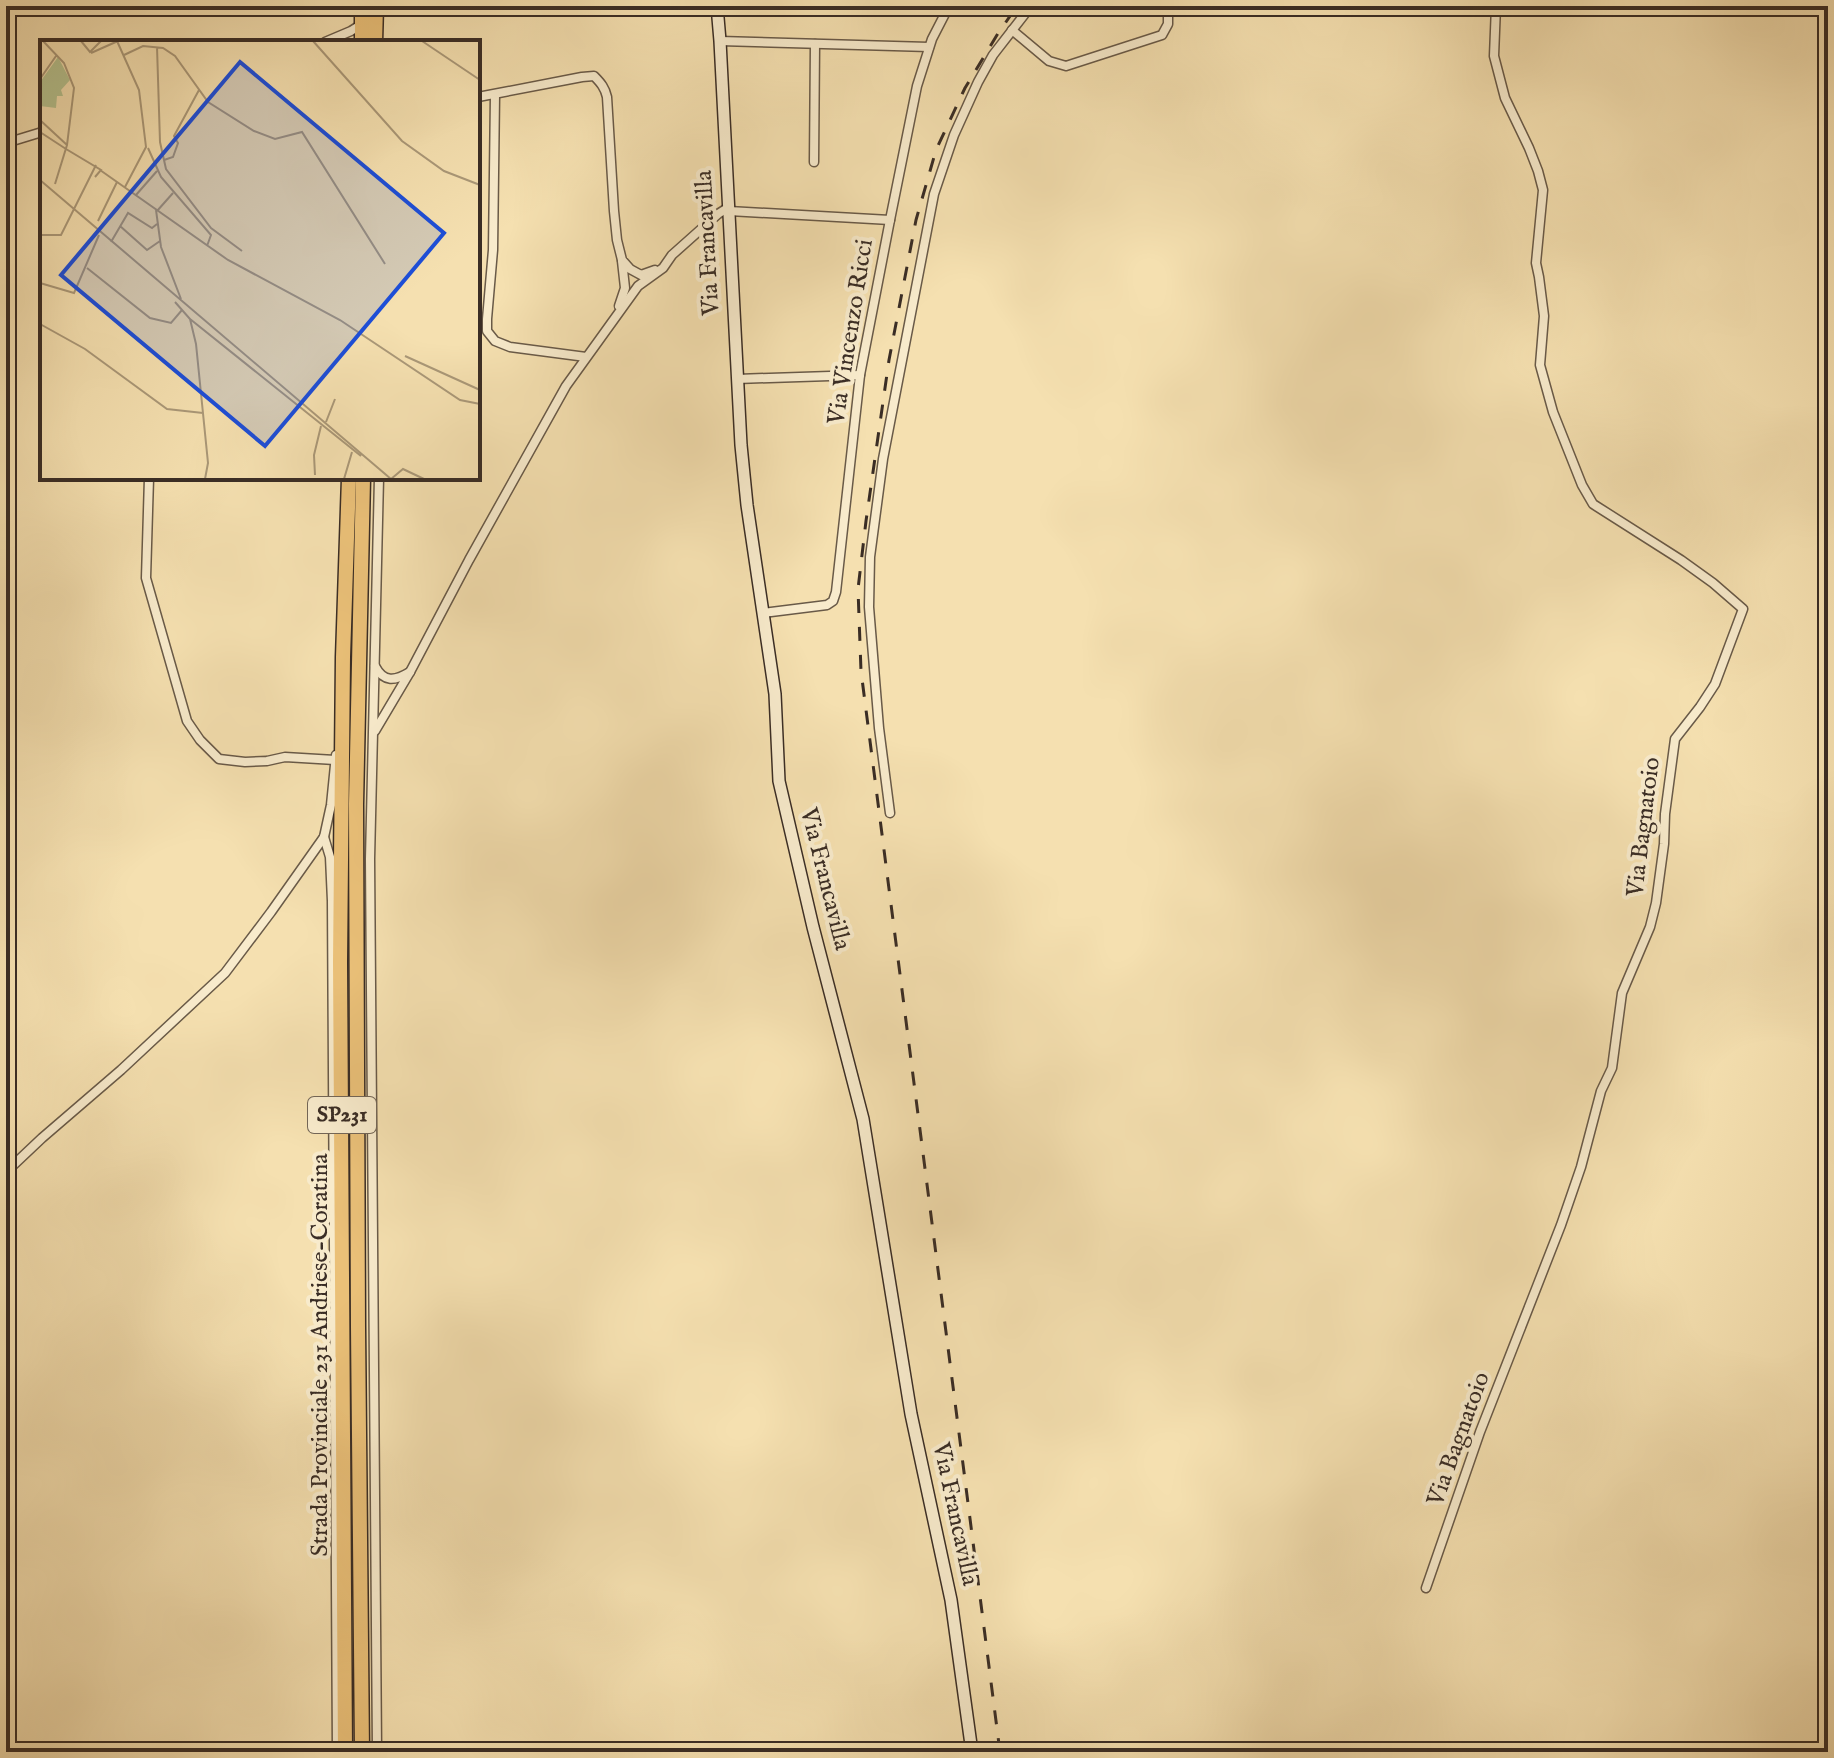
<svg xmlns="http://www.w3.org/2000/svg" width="1834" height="1758" viewBox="0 0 1834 1758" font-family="'IM FELL English',serif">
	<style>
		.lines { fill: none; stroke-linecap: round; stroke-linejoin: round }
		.street-casing { stroke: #695a48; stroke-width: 11 }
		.secondary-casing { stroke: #3a2d25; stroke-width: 14 }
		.highway-casing { stroke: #3a2d25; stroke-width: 17 }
		.street { stroke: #f8ebcc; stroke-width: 8 }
		.secondary { stroke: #f8ebcc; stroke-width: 11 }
		.highway { stroke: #eac078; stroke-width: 14 }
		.rail { stroke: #3a2d25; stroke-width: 3; stroke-dasharray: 14 14; stroke-linecap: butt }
		.labels { text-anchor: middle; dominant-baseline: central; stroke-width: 8; stroke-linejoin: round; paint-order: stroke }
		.shield { fill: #f8ebcc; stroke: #736657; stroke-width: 2 }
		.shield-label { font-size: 22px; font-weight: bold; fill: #3a2d25 }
		.street-label { font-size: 24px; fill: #3a2d25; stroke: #f8ebcc }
		.inset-road { fill: none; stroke: #aa9878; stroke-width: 2 }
		.view { fill: #1d4ed8; fill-opacity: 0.15; stroke: #1d4ed8; stroke-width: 4 }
		.inset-edge { fill: none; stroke: #3a2d25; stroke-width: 4 }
	</style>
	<rect width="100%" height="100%" fill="#f5e0b0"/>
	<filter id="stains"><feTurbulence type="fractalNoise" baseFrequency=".0025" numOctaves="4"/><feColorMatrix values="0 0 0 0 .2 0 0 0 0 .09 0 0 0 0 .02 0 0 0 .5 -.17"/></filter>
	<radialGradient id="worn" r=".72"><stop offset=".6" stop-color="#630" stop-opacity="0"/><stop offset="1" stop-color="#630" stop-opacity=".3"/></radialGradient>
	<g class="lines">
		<g class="street-casing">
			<g id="street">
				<polyline points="1012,30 1049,61 1066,66 1162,35 1168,24 1168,6"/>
				<polyline points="720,41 929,47"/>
				<polyline points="325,42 351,31 362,24"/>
				<polyline points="495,95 493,250 487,319 487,331 495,341 510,347 586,357"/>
				<path d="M478,97L582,77L594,76C601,83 605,88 607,97L614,211L617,240L622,260L630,269L641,275L655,270"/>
				<polyline points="6,143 42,132"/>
				<polyline points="814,162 815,44"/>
				<polyline points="729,211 890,220"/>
				<polyline points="619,306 625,288 622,261"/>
				<polyline points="737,379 860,375"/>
				<polyline points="149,478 146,578 187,721 200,740 219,759 245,762 267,761 285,757 335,760"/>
				<polyline points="763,613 827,605 833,601 836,592 860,375 890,220 917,86 932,39 949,6"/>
				<path d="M375,666C384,683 395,681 410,672"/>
				<polyline points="375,731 410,672 469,560 566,386 638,286 663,268 672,255 718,214 729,207"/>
				<polyline points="890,813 879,728 869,607 870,557 883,459 934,194 954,135 978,82 993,55 1031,6"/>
				<polyline points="324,837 330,857 332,901 337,1752"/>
				<polyline points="6,1172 42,1138 121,1070 225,973 271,912 324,837 331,805 336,755"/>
				<polyline points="1426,1588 1480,1432 1561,1225 1581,1167 1601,1091 1612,1068 1622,993 1650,927 1656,903 1664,844 1665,814 1675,739 1700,707 1715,684 1743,609 1713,583 1681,560 1593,504 1582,485 1553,412 1540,365 1544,316 1539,277 1536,263 1543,190 1538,171 1529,148 1505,98 1494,56 1496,6"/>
				<polyline points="377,1752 370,859 379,478"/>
			</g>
		</g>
		<g class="secondary-casing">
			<polyline id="secondary" points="717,6 720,41 741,445 747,505 775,694 779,781 813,927 863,1119 911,1414 951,1600 972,1752"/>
		</g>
		<g class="highway-casing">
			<g id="highway">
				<polyline points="362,42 362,6"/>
				<polyline points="375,42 376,6"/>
				<polyline points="345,1752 340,962 343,657 349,478"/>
				<polyline points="362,1752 358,1327 356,804 363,478"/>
			</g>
		</g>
		<use href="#street" class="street"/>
		<use href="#secondary" class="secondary"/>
		<use href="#highway" class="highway"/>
		<polyline class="rail" points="1000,1752 861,671 858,589 866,521 889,360 916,220 936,150 965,88 997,35 1017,6"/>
	</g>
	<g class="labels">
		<rect class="shield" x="308" y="1097" width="68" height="36" rx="6"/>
		<g class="shield-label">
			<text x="342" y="1115">SP231</text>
		</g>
		<g class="street-label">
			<text transform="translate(708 243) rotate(-93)">Via Francavilla</text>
			<text transform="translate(851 332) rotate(-81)">Via Vincenzo Ricci</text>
			<text transform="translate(1644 827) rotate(-83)">Via Bagnatoio</text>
			<text transform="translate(825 879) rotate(76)">Via Francavilla</text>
			<text transform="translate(320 1355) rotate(-90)">Strada Provinciale 231 Andriese-Coratina</text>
			<text transform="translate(1459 1439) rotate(-70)">Via Bagnatoio</text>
			<text transform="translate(955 1514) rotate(78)">Via Francavilla</text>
		</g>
	</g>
	<g transform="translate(40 40)">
		<rect width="440" height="440" fill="#f5e0b0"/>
		<path d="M18,17L30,40L21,50L23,56H17L16,68L0,66V42Z" fill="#b6c390"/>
		<path class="inset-road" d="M3,1L24,23L34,48L27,105L15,144M41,1L50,12L61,1M77,1L99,50L106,107L85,147M273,1L362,101L404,131L440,145M382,1L440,40M117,7L120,102L126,129L171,188L202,211M51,13L78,1M84,15L103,6L123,8L135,16L168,62L214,91L235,99L262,92L345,224M0,39L16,16M0,80L27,105M0,92L26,109M108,108L121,137L171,195L167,206M26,109L61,130L55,137M124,120L133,117L138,103L134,96L159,50M60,130L188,220L300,280L420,360L440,364M0,140L351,439M96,155L117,131M116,170L121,207L141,259M117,171L133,153M58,181L77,142M80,186L107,210L120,201M0,195H21L56,125M71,202L88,173L112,188L117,184M47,228L110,278L131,283L142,270M0,243L34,253L59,195M135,262L150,279L156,304L168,423L165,439M150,279L321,416M0,284L45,309L127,369L163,373M365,316L440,350M286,382L295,359M275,435L274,415L281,386M304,439L312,412M351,439L363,429L384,439"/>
		<path class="view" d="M200,22L404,193L225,406L21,235Z"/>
		<rect width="440" height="440" class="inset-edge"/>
	</g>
	<rect width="1834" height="1758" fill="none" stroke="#f5e0b0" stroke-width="32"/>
	<rect x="8" y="8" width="1818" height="1742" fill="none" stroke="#3a2d25" stroke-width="4"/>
	<rect x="16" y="16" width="1802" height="1726" fill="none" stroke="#3a2d25" stroke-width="2"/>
	<rect width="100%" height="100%" filter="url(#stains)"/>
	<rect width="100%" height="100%" fill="url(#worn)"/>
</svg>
